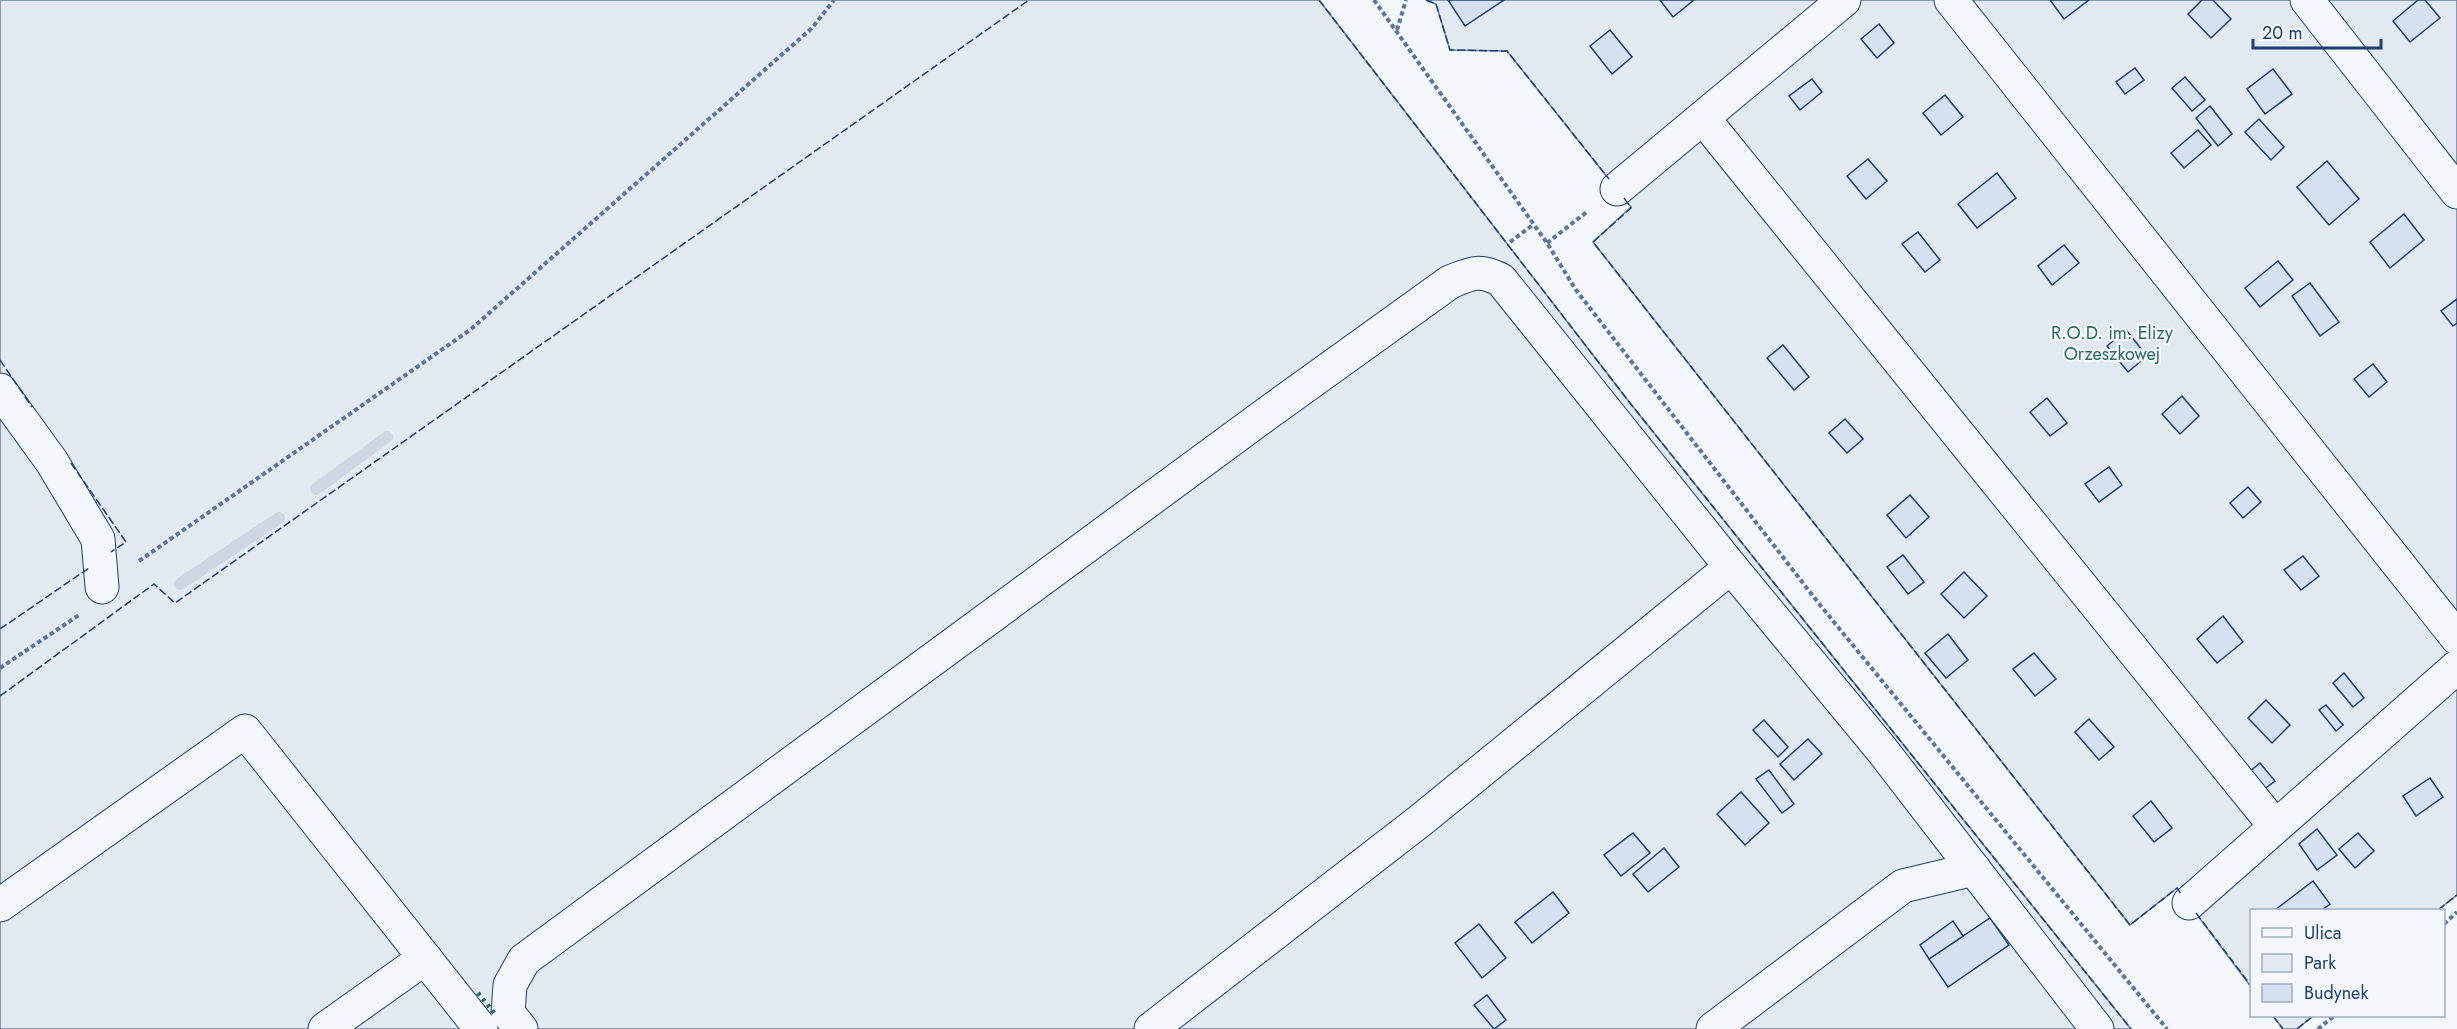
<svg xmlns="http://www.w3.org/2000/svg" width="2457" height="1029" viewBox="0 0 2457 1029" font-family="Jost,sans-serif">
	<style>
		.green { fill: #e3e9f0; stroke: #687fa3; stroke-width: 1.5 }
		.lines { fill: none; stroke-linecap: round; stroke-linejoin: round }
		.stream { stroke: #cfd7e4; stroke-width: 12 }
		.building { fill: #d5e0f0; stroke: #1d3f73; stroke-width: 1.5 }
		.minor-casing { stroke: #1d3f73; stroke-width: 35 }
		.path { stroke: #5e769c; stroke-width: 4; stroke-dasharray: 4.5 3; stroke-linecap: butt }
		.minor { stroke: #f4f7fb; stroke-width: 33 }
		.hedge { stroke: #2c6c60; stroke-width: 4.5; stroke-dasharray: 3 4.5; stroke-linecap: butt }
		.fence { stroke: #1d3f73; stroke-width: 1.5; stroke-dasharray: 8 3; stroke-linecap: butt }
		.labels { text-anchor: middle; dominant-baseline: central; stroke-width: 4.5; stroke-linejoin: round; paint-order: stroke }
		.park-label { font-size: 18px; fill: #2c6c60; stroke: #f4f7fb }
	</style>
	<rect width="100%" height="100%" fill="#f4f7fb"/>
	<g class="green">
		<polygon points="0,0 1319,0 1630,403 2131,1029 0,1029"/>
		<polygon points="1426,0 2457,0 2457,895 2438,910 2252,910 2251,987 2177,888 2130,925 1593,242 1631,207 1507,51 1450,50 1436,4"/>
		<polygon points="2273,1016 2313,1016 2297,1029 2283,1029"/>
	</g>
	<g class="lines">
		<g class="stream">
			<polyline points="316,489 387,437"/>
			<polyline points="180,584 279,518"/>
		</g>
	</g>
	<g class="building">
		<polygon points="1448,0 1504,0 1465,26"/>
		<polygon points="1660,0 1694,0 1673,17"/>
		<polygon points="2050,0 2089,0 2064,19"/>
		<polygon points="2202,0 2213,0 2231,19 2211,38 2188,14"/>
		<polygon points="2418,0 2425,0 2440,18 2410,42 2393,21"/>
		<polygon points="1879,24 1894,43 1877,58 1861,39"/>
		<polygon points="1610,30 1632,57 1612,74 1590,46"/>
		<polygon points="2135,68 2144,80 2125,94 2116,82"/>
		<polygon points="2273,69 2292,94 2265,114 2247,89"/>
		<polygon points="2185,77 2205,100 2192,111 2172,88"/>
		<polygon points="1812,79 1822,92 1800,110 1789,96"/>
		<polygon points="1945,95 1963,117 1941,135 1923,113"/>
		<polygon points="2210,106 2232,134 2218,146 2196,118"/>
		<polygon points="2259,119 2284,147 2271,160 2245,132"/>
		<polygon points="2198,130 2211,145 2184,168 2171,153"/>
		<polygon points="1868,159 1887,181 1866,199 1847,176"/>
		<polygon points="2327,161 2359,199 2329,225 2297,187"/>
		<polygon points="1997,173 2016,198 1977,228 1958,204"/>
		<polygon points="2404,214 2424,240 2390,268 2370,242"/>
		<polygon points="1918,232 1940,260 1925,272 1902,244"/>
		<polygon points="2064,245 2079,263 2052,285 2038,266"/>
		<polygon points="2278,261 2293,280 2260,307 2245,288"/>
		<polygon points="2310,283 2339,322 2320,336 2292,296"/>
		<polygon points="2457,299 2457,323 2453,326 2441,311"/>
		<polygon points="2126,330 2147,356 2128,372 2107,346"/>
		<polygon points="1783,345 1809,377 1794,390 1767,358"/>
		<polygon points="2373,364 2387,382 2369,397 2354,379"/>
		<polygon points="2182,396 2199,416 2180,434 2162,414"/>
		<polygon points="2047,398 2067,423 2050,436 2030,412"/>
		<polygon points="1845,419 1863,439 1847,453 1829,433"/>
		<polygon points="2109,467 2122,485 2099,502 2085,484"/>
		<polygon points="2248,487 2261,502 2243,518 2230,503"/>
		<polygon points="1910,495 1929,517 1906,538 1887,515"/>
		<polygon points="1903,555 1924,582 1908,594 1887,567"/>
		<polygon points="2303,556 2319,576 2301,590 2284,570"/>
		<polygon points="1964,572 1987,596 1964,618 1941,594"/>
		<polygon points="2223,616 2243,642 2217,663 2197,639"/>
		<polygon points="1948,634 1968,660 1946,678 1925,653"/>
		<polygon points="2034,653 2056,679 2035,696 2013,669"/>
		<polygon points="2344,673 2364,698 2353,707 2333,683"/>
		<polygon points="2266,700 2290,725 2272,743 2248,718"/>
		<polygon points="2326,705 2343,725 2336,731 2319,710"/>
		<polygon points="2089,719 2114,747 2099,760 2075,732"/>
		<polygon points="1764,720 1788,747 1778,757 1753,730"/>
		<polygon points="1808,739 1822,754 1794,780 1780,764"/>
		<polygon points="2260,763 2275,781 2263,790 2249,772"/>
		<polygon points="1769,770 1794,804 1782,813 1756,779"/>
		<polygon points="2430,778 2443,797 2416,816 2403,796"/>
		<polygon points="1741,792 1769,823 1745,845 1717,814"/>
		<polygon points="2151,801 2172,828 2154,842 2133,816"/>
		<polygon points="2317,829 2337,855 2317,870 2299,844"/>
		<polygon points="1633,833 1650,853 1621,876 1604,855"/>
		<polygon points="2358,833 2374,851 2355,868 2339,849"/>
		<polygon points="1664,848 1679,867 1648,892 1633,874"/>
		<polygon points="2313,881 2330,904 2322,910 2275,910"/>
		<polygon points="1553,892 1569,913 1532,943 1515,922"/>
		<polygon points="1990,918 2009,945 1948,987 1929,959"/>
		<polygon points="1953,921 1963,936 1929,959 1920,945"/>
		<polygon points="1479,924 1506,958 1482,978 1455,943"/>
		<polygon points="1487,995 1506,1020 1494,1029 1474,1005"/>
	</g>
	<g class="lines">
		<g class="minor-casing">
			<g id="minor">
				<polyline points="1951,0 2457,638"/>
				<polyline points="2307,0 2457,192"/>
				<polyline points="1703,118 2275,826"/>
				<polyline points="1617,189 1844,0"/>
				<polyline points="0,390 52,462 98,539 102,587"/>
				<polyline points="2189,903 2457,667"/>
				<polyline points="0,905 245,731 481,1029"/>
				<polyline points="325,1029 425,958"/>
				<path d="M521,1029L508,1013L510,985L524,960L1265,415L1450,282C1472,273 1479,269 1501,280L1731,567"/>
				<polyline points="1151,1029 1421,820 1731,567 1882,750 2097,1029"/>
				<polyline points="1713,1029 1903,886 1974,869"/>
			</g>
		</g>
		<g class="path">
			<polyline points="1374,0 1547,243 1576,290 1820,605 2167,1029"/>
			<polyline points="1397,30 1406,0"/>
			<polyline points="1510,242 1534,224"/>
			<polyline points="1547,243 1588,211"/>
			<polyline points="139,561 470,330 812,28 834,0"/>
			<polyline points="0,668 79,615"/>
			<polyline points="2444,924 2457,912"/>
			<polyline points="2318,1029 2334,1016"/>
		</g>
		<use href="#minor" class="minor"/>
		<polyline class="hedge" points="478,993 495,1014"/>
		<g class="fence">
			<polyline points="1319,0 1630,403 2131,1029"/>
			<polyline points="1426,0 1436,4 1450,50 1507,51 1609,179"/>
			<polyline points="1624,198 1631,208 1593,242 2130,925 2177,888 2181,894"/>
			<polyline points="0,360 32,407"/>
			<polyline points="71,463 126,542 111,552"/>
			<polyline points="0,629 89,568"/>
			<polyline points="0,696 154,584 175,603 1029,0"/>
			<polyline points="2438,910 2457,895"/>
			<polyline points="2196,913 2252,987"/>
			<polyline points="2273,1016 2283,1029"/>
			<polyline points="2297,1029 2313,1016"/>
		</g>
	</g>
	<g class="labels">
		<g class="park-label">
			<text x="2112" y="333">R.O.D. im. Elizy<tspan x="2112" dy="21">Orzeszkowej</tspan></text>
		</g>
	</g>
	<rect x="2250" y="909" width="195" height="108" fill="#f4f7fb" stroke="#9eadc5" stroke-width="1.5"/>
	<rect x="2262" y="928" width="30" height="9" fill="#f4f7fb" stroke="#9eadc5" stroke-width="1.5"/>
	<text x="2304" y="939" font-size="18" fill="#1d3f73">Ulica</text>
	<rect x="2262" y="954" width="30" height="18" fill="#e3e9f0" stroke="#9eadc5" stroke-width="1.5"/>
	<text x="2304" y="969" font-size="18" fill="#1d3f73">Park</text>
	<rect x="2262" y="984" width="30" height="18" fill="#d5e0f0" stroke="#9eadc5" stroke-width="1.5"/>
	<text x="2304" y="999" font-size="18" fill="#1d3f73">Budynek</text>
	<path d="M2253 39v9h128v-9" fill="none" stroke="#1d3f73" stroke-width="3"/>
	<text x="2262" y="39" font-size="18" fill="#1d3f73" stroke="#f4f7fb" stroke-width="4.5" paint-order="stroke">20 m</text>
</svg>
